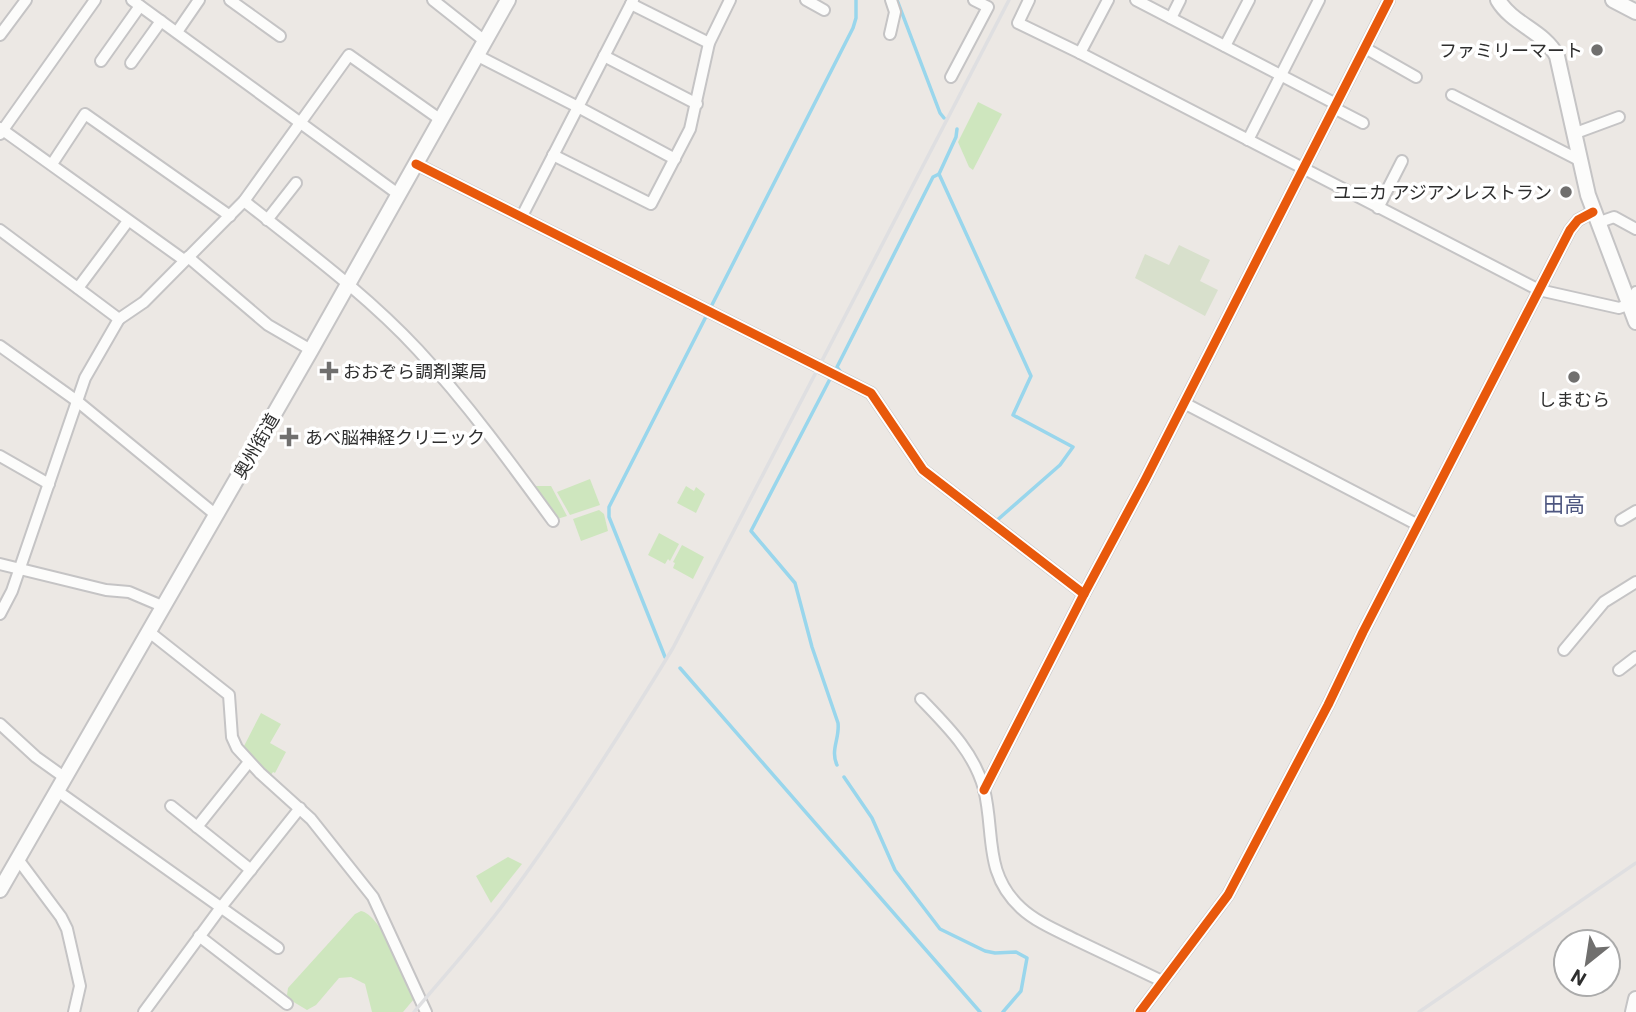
<svg xmlns="http://www.w3.org/2000/svg" width="1636" height="1012" viewBox="0 0 1636 1012" font-family="Roboto,'Noto Sans JP',sans-serif">
	<style>
		.green { fill: #cee6be }
		.cemetery { fill: #d8e0cc }
		.lines { fill: none; stroke-linecap: round; stroke-linejoin: round }
		.stream { stroke: #99d6ec; stroke-width: 3.5 }
		.street-casing { stroke: #c5c4c5; stroke-width: 14 }
		.secondary-casing { stroke: #c5c4c5; stroke-width: 18 }
		.street { stroke: #fcfcfb; stroke-width: 10 }
		.secondary { stroke: #fcfcfb; stroke-width: 14 }
		.rail { stroke: #dfdfe1; stroke-width: 3.5 }
		.cycleway-casing { stroke: #fff; stroke-width: 13 }
		.cycleway { stroke: #e8590c; stroke-width: 9 }
		.poi-dot { fill: #706f6e; stroke: #fff; stroke-width: 2.5 }
		.labels { text-anchor: middle; dominant-baseline: central; stroke-width: 7; stroke-linejoin: round; paint-order: stroke }
		.poi-label { font-size: 18px; fill: #2e2e2e; stroke: #fff; text-anchor: end }
		.street-label { font-size: 18px; fill: #2e2e2e; stroke: #fff }
		.quarter-label { font-size: 21px; fill: #4d5680; stroke: #fff }
	</style>
	<rect width="100%" height="100%" fill="#ece8e4"/>
	<g class="green">
		<polygon points="978,102 1002,114 973,170 969,167 958,142"/>
		<polygon points="590,479 600,505 570,515 557,492"/>
		<polygon points="534,486 551,486 567,516 557,519"/>
		<polygon points="686,486 694,491 696,487 705,494 696,513 677,503"/>
		<polygon points="599,510 604,514 608,531 581,541 573,519"/>
		<polygon points="659,533 679,544 670,561 668,559 665,564 648,555"/>
		<polygon points="682,545 704,557 693,579 673,568 675,563 673,562"/>
		<polygon points="261,713 281,724 270,743 286,752 275,773 273,772 271,775 252,757 244,746"/>
		<polygon points="508,857 522,864 491,903 476,876"/>
		<path d="M361,911C381,915 403,973 413,991L414,999L403,1012H372L365,984L351,977L339,978L316,1005L307,1010L292,1001L287,995L288,988L355,914Z"/>
	</g>
	<polygon class="cemetery" points="1179,245 1210,260 1200,281 1218,290 1205,316 1135,278 1145,254 1169,265"/>
	<g class="lines">
		<g class="stream">
			<polyline points="897,0 940,113 944,118"/>
			<polyline points="957,129 956,137 939,174 1031,376 1013,415 1073,447 1060,465 995,522"/>
			<polyline points="840,371 837,367 933,177 939,174"/>
			<path d="M831,377L751,531L795,583L812,647L838,723C840,738 830,750 837,765"/>
			<polyline points="665,657 609,517 609,507 853,28 856,18 856,0"/>
			<polyline points="680,668 980,1012"/>
			<polyline points="844,777 872,818 895,870 940,929 985,951 995,953 1016,952 1027,958 1021,991 1003,1012"/>
		</g>
		<g class="street-casing">
			<g id="street">
				<polyline points="132,0 398,194"/>
				<polyline points="230,0 280,36"/>
				<polyline points="433,0 486,42"/>
				<polyline points="633,0 578,107 675,159"/>
				<polyline points="806,0 824,10"/>
				<polyline points="1029,0 1018,23 1080,53 1539,290 1619,308 1630,304 1636,292"/>
				<polyline points="1136,0 1336,104"/>
				<polyline points="631,4 709,43"/>
				<polyline points="1171,18 1180,0"/>
				<polyline points="177,32 199,0"/>
				<polyline points="890,34 895,12 891,0"/>
				<polyline points="0,35 26,0"/>
				<polyline points="1225,46 1249,0"/>
				<polyline points="1365,48 1416,77"/>
				<polyline points="1080,53 1108,0"/>
				<polyline points="478,56 578,107 522,216"/>
				<polyline points="604,56 697,104"/>
				<polyline points="101,61 140,6"/>
				<polyline points="131,63 161,21"/>
				<polyline points="951,77 988,7 974,0"/>
				<polyline points="1452,95 1579,160"/>
				<polyline points="1334,108 1363,123"/>
				<polyline points="0,128 184,260"/>
				<polyline points="0,134 95,0"/>
				<polyline points="1573,134 1619,117"/>
				<polyline points="1248,140 1319,0"/>
				<polyline points="553,155 651,204 690,129 709,43 730,0"/>
				<polyline points="52,164 85,114 230,216"/>
				<polyline points="416,164 871,393 923,470 1084,594"/>
				<path d="M244,201C303,248 366,294 418,350C467,403 510,462 553,521"/>
				<polyline points="1378,208 1402,161"/>
				<polyline points="267,220 296,183"/>
				<polyline points="1597,223 1614,217 1636,229"/>
				<polyline points="0,230 119,319 144,302 244,201 349,55 441,120"/>
				<polyline points="188,257 268,325 311,350"/>
				<polyline points="78,288 128,221"/>
				<polyline points="0,346 77,401 216,515"/>
				<polyline points="1184,403 1418,525"/>
				<polyline points="0,456 49,484"/>
				<polyline points="1621,520 1636,511"/>
				<polyline points="0,564 106,590 129,592 162,606"/>
				<polyline points="0,614 12,591 85,378 119,319"/>
				<polyline points="148,631 229,695 232,737 237,748 260,773 311,819 373,897 426,1012"/>
				<polyline points="1564,650 1604,602 1636,582"/>
				<polyline points="1619,670 1636,657"/>
				<path d="M921,699C947,726 974,752 984,789C995,833 983,873 1021,908C1036,922 1058,931 1076,940C1105,954 1133,967 1162,981"/>
				<polyline points="0,724 36,757 64,777"/>
				<polyline points="56,790 278,948"/>
				<polyline points="984,790 1084,594 1145,480 1389,0"/>
				<polyline points="171,806 251,870"/>
				<polyline points="197,827 249,762"/>
				<polyline points="17,858 61,917 67,929 80,986 74,1012"/>
				<polyline points="199,936 287,1004"/>
				<polyline points="144,1012 222,906 300,808"/>
				<polyline points="1140,1012 1228,895 1328,705 1363,632 1570,230 1578,220 1593,212"/>
			</g>
		</g>
		<g class="secondary-casing">
			<g id="secondary">
				<path d="M1498,0C1513,25 1543,30 1557,56L1588,195L1636,322"/>
				<polyline points="1613,0 1636,12"/>
				<polyline points="0,890 311,350 508,0"/>
				<polyline points="1633,1012 1636,999"/>
			</g>
		</g>
		<use href="#street" class="street"/>
		<use href="#secondary" class="secondary"/>
		<g class="rail">
			<path d="M414,1012C445,975 477,940 506,901C566,820 620,735 673,648L1009,0"/>
			<polyline points="1419,1012 1636,863"/>
		</g>
		<g class="cycleway-casing">
			<g id="cycleway">
				<polyline points="416,164 871,393 923,470 1084,594"/>
				<polyline points="984,790 1084,594 1145,480 1389,0"/>
				<polyline points="1140,1012 1228,895 1328,705 1363,632 1570,230 1578,220 1593,212"/>
			</g>
		</g>
		<use href="#cycleway" class="cycleway"/>
	</g>
	<g class="poi-dot">
		<circle cx="1597" cy="50" r="7"/>
		<circle cx="1566" cy="192" r="7"/>
		<path d="M325.5 360.5h7v7h7v7h-7v7h-7v-7h-7v-7h7z"/>
		<circle cx="1574" cy="377" r="7"/>
		<path d="M285.5 426.5h7v7h7v7h-7v7h-7v-7h-7v-7h7z"/>
	</g>
	<g class="labels">
		<g class="poi-label">
			<text x="1583" y="50">ファミリーマート</text>
			<text x="1552" y="192">ユニカ アジアンレストラン</text>
			<text x="343" y="371" text-anchor="start">おおぞら調剤薬局</text>
			<text x="1574" y="399" text-anchor="middle">しまむら</text>
			<text x="305" y="437" text-anchor="start">あべ脳神経クリニック</text>
		</g>
		<g class="street-label">
			<text transform="translate(256 446) rotate(-60)">奥州街道</text>
		</g>
		<g class="quarter-label">
			<text x="1564" y="505">田高</text>
		</g>
	</g>
	<g transform="translate(1587 963) rotate(210)"><circle r="33" fill="#ffffff" stroke="#ababab" stroke-width="2"/>
	<path d="M0-5L12 26L0 18L-12 26Z" fill="#706f6e"/>
	<text y="-10" font-size="19" font-weight="bold" text-anchor="middle" fill="#2e2e2e">N</text>
	</g>
</svg>
